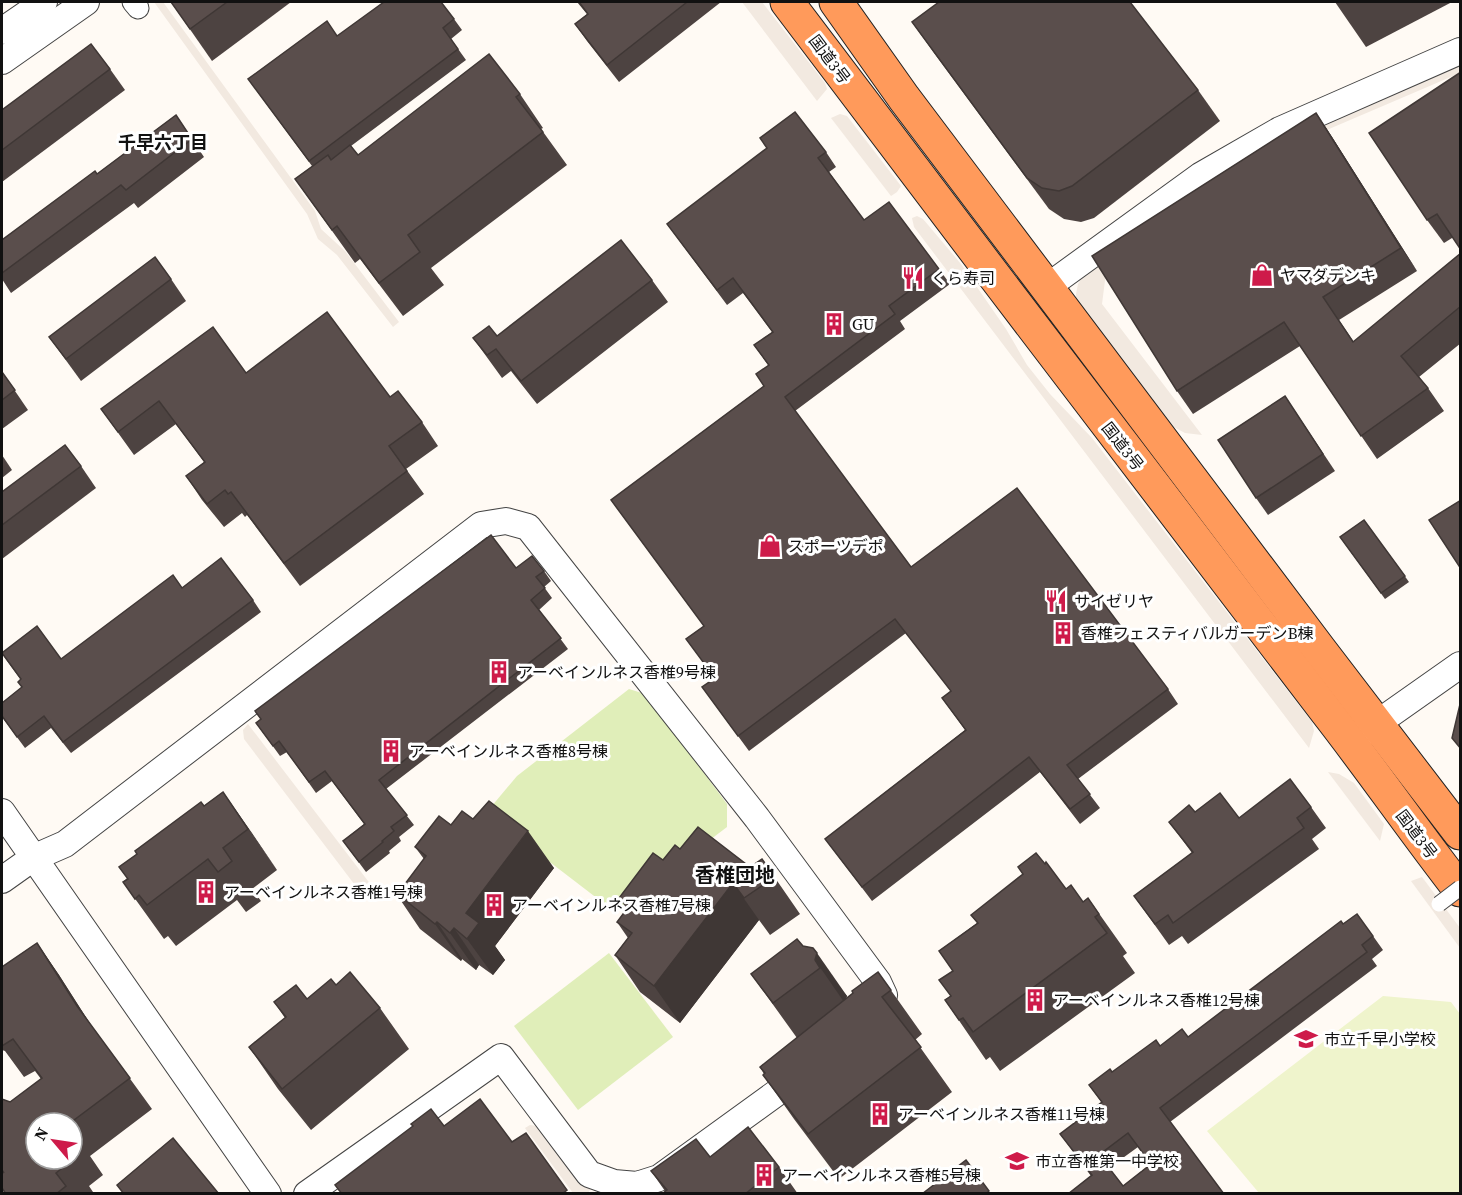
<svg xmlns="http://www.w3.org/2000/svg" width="1462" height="1195" viewBox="0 0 1462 1195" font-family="'Source Serif 4','Noto Sans JP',serif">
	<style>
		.green { fill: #e0eeb9 }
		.pitch { fill: #eff4cc }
		.plaza { fill: #f2e9e0 }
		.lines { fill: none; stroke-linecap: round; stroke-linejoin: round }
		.minor-casing { stroke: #444; stroke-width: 23 }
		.tertiary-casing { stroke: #444; stroke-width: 28 }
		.trunk-casing { stroke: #222; stroke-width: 35 }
		.minor { stroke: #fff; stroke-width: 21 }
		.tertiary { stroke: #fff; stroke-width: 26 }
		.trunk { stroke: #ff9a5b; stroke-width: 33 }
		.pedestrian-bridge-casing { stroke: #444; stroke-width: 17; stroke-linecap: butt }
		.pedestrian-bridge { stroke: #fff; stroke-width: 15 }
		.wall { fill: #4d4341; fill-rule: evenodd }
		.shaded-wall { fill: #3f3735 }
		.building { fill: #5a4e4c; stroke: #3f3735; stroke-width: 1.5; fill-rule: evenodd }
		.labels { text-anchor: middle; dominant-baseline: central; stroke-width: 6; stroke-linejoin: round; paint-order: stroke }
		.street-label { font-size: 16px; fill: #111; stroke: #fff }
		.poi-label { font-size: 16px; fill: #111; stroke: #fff; text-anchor: start }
		.neighbourhood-label { font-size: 18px; font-weight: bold; fill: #111; stroke: #fff }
		.quarter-label { font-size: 20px; font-weight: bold; fill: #111; stroke: #fff }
	</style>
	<rect width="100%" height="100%" fill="#fffaf4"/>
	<g class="green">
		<polygon points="629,689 645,694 727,804 727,827 615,912 486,813 517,776"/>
		<polygon points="609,953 673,1037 578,1110 514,1026"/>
	</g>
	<polygon class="pitch" points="1383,996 1451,1002 1460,1014 1460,1193 1259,1193 1207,1131"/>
	<g class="plaza">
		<polygon points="154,2 163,2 315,211 321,229 345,251 399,322 393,327 337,255 318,239 307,214"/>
		<polygon points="742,2 762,2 825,83 827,89 817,101"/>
		<polygon points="1460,64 1460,73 1287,147 1107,265 1102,304 1202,435 1185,433 1168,424 1076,306 1076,294 1078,284 1086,270 1286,140"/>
		<polygon points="840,114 847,116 901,186 897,192 891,196 831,118"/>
		<polygon points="917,216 923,219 961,264 1006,329 1027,365 1050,394 1092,438 1312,722 1314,731 1309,748 914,227 912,218"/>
		<polygon points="248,724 381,898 374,901 364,897 244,739 243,730"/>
		<polygon points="1328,772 1339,774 1354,783 1384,824 1380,841"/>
		<polygon points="1422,877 1460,928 1460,948 1411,881"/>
		<polygon points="530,1125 537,1126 592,1187 588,1193 573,1193 525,1128"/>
	</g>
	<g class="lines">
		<g class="minor-casing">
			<polyline id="minor" points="133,2 138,8"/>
		</g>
		<g class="tertiary-casing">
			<g id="tertiary">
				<polyline points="2,31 44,2"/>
				<polyline points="2,61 86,2"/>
				<polyline points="1047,287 1200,176 1280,130 1460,51"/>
				<polyline points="1362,734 1460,665"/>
				<polyline points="2,812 268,1194"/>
				<polyline points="2,880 33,858 65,844 481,525 506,521 528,527 757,818 878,982 884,995 878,1004"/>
				<polyline points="307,1194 501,1057 589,1174 614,1183 637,1185 659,1178 804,1073"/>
			</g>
		</g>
		<g class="trunk-casing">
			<g id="trunk">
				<path d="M787,2C966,239 1145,475 1326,711C1372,770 1414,831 1460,890"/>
				<polyline points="836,2 904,98 1320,650 1460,833"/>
			</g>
		</g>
		<use href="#minor" class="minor"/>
		<use href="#tertiary" class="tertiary"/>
		<use href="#trunk" class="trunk"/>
		<g class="pedestrian-bridge-casing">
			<polyline id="pedestrian-bridge" points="1439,904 1460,888"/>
		</g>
		<use href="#pedestrian-bridge" class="pedestrian-bridge"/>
	</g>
	<g class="wall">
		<polygon points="171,2 291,2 212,61"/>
		<polygon points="577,2 721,2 619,82 587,41 575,24 587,14"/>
		<polygon points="1335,2 1452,2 1366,47"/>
		<polygon points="454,19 462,30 451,39 466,60 351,146 358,155 520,94 543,128 541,129 567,165 431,268 444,285 403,316 360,259 355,263 295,179 312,166 256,90 337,36"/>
		<polygon points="912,22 1198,90 1220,121 1094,218 1081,222 1064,219 1049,209 934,53"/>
		<polygon points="110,69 125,90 2,182 2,110"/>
		<polygon points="1461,72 1452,238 1444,243 1427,220"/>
		<polygon points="1316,113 1332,137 1417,271 1339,320 1354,342 1461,253 1461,343 1419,377 1428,388 1444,411 1377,459 1300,346 1193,414 1177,391"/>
		<polygon points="176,115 204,157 138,208 134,203 11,293 2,279 2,240 97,174"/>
		<polygon points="826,152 836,167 829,172 864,220 939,269 950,284 900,321 905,329 795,411 911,567 1168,689 1178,704 1078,779 1100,808 1080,824 1040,772 872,901 825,839 965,730 942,698 951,691 906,633 749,751 713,702 715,678 686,639 704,626 611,500 764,386 768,365 754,345 772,332 743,293 727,305 667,224"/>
		<polygon points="171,279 186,301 81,381 49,337"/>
		<polygon points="652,280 668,302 537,404 511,371 502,378 473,338 497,336"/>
		<polygon points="2,372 28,410 2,429"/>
		<polygon points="246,373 390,397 422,422 438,446 406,469 424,494 300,586 247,515 245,517 242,513 224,527 202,500 186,476 204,462 176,424 134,455 101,409"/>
		<polygon points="1285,396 1335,471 1268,515 1256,498"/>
		<polygon points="2,455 12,470 2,478"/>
		<polygon points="81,466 96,488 2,559 2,492"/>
		<polygon points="1364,520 1409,582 1385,599 1340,537"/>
		<polygon points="516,568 544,571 551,581 544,587 552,598 539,610 568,649 386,789 414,825 399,837 401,841 389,851 390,853 366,872 343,841 364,824 332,781 316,793 287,752 280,756 256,723"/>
		<polygon points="182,588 253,600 261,612 71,753 51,728 25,748 2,717 2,703 22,687 21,680 2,654 61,659"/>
		<polygon points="223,792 277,870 252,889 261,901 246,912 237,900 176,946 168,936 164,939 123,882 204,806"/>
		<polygon points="1311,807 1326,828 1312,839 1319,849 1188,944 1182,936 1169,945 1134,896 1192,853 1169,822 1195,812 1239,818"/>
		<polygon points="473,819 554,868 495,946 505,960 493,975 479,965 476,970 462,959 461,961 420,929 395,892 405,884 424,859 415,847 451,825"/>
		<polygon points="680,849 750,867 762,859 800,914 770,935 759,920 680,1023 640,992 615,955 628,938 617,922 627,909 619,898 663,860"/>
		<polygon points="1066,889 1083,902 1088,898 1127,953 1123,956 1135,973 1000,1071 990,1057 986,1060 945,1000 950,996 953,971 939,951 977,923 971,915"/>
		<path d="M1373,936L1383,950L1372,959L1377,966L1170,1122L1224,1194H1068L1091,1176L1060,1134L1102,1103L1089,1085L1160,1046L1188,1037ZM1138,1147L1151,1164L1123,1186L1109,1168Z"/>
		<path d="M37,943L59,975L91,1025L152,1109L90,1156L103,1175L89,1186L93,1192L91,1194H5L2,1189V1099L10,1102L41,1079L35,1071L24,1077L5,1051L2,1050V967ZM36,1123H72V1159H36Z"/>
		<polygon points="803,946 847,996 846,999 878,972 922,1034 915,1040 952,1092 839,1179 794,1119 763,1075 764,1074 760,1067 797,1038 751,974"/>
		<polygon points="307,999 380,1008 409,1049 311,1130 278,1089 249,1047 285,1018 274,1002"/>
		<polygon points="710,1157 779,1167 798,1194 662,1194 665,1191 651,1171"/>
	</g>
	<g class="shaded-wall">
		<polygon points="1316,113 1332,137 1417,271 1401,248"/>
		<polygon points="223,792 252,833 277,870 248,829"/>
		<polygon points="528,831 554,868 495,946 505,960 493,975 467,939 466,913"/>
		<polygon points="733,883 759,920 680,1023 654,986"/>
		<polygon points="437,922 462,959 461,961 435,924"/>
		<polygon points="454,928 479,965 476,970 450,933"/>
		<polygon points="37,943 59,975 99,1038 77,1006"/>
		<polygon points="817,953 847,996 844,1002 815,960"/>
	</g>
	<g class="building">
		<polygon points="171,2 227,2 190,29"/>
		<polygon points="384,2 441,2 454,19 443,28 458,49 309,161 248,79 327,21 337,36"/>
		<polygon points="579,2 687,2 607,65 575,24 588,14"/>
		<polygon points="939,2 1130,2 1198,90 1072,186 1059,191 1042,188 1027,178 912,22"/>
		<polygon points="91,44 110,69 2,150 2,110"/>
		<polygon points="489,54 520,94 516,97 543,132 408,235 420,252 379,283 337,226 332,230 295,179 328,155 331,160 350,145 358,155"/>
		<polygon points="1461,72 1461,250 1437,214 1427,220 1369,133"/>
		<polygon points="795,112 826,152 818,158 864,220 889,202 939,269 889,306 895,314 785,397 911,567 1017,488 1168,689 1067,765 1090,794 1070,809 1029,757 862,887 825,839 966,730 942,698 951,691 895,619 738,736 702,687 715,678 686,639 704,626 611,500 764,386 756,374 769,365 754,345 773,332 733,278 717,290 667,224 767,148 760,138"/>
		<polygon points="1316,113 1401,248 1323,297 1353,342 1461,253 1461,306 1401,356 1428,388 1361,436 1284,322 1177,391 1092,256"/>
		<polygon points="176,115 192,139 126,190 121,185 2,273 2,240 95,171 97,174"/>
		<polygon points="621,240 652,280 521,381 496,349 487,355 473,338 489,326 497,336"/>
		<polygon points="155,257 171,279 66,359 49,337"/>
		<polygon points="327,312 390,397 398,391 422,422 389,446 407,471 284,563 231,492 228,494 225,490 207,504 186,476 205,462 159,401 118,432 101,409 213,327 246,373"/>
		<polygon points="2,372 15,390 2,400"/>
		<polygon points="1285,396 1323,454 1256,498 1218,440"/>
		<polygon points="65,445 81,466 2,525 2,492"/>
		<polygon points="1461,500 1461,569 1429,520"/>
		<polygon points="1364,520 1405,576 1381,593 1340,537"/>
		<polygon points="491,535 516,568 532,556 544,571 536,577 545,588 531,600 561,638 379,780 407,815 391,827 394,831 382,841 383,842 359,862 343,841 365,824 325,771 309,782 279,741 273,746 256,723 261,719 255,711"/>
		<polygon points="221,558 253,600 63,742 44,716 17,737 2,716 2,703 22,687 18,682 21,679 2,653 37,626 61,659 173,575 182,588"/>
		<polygon points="1461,700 1461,749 1452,738"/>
		<polygon points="1290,779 1311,807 1297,818 1304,828 1173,923 1168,915 1155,924 1134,896 1193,852 1169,822 1189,805 1195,812 1220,793 1239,818"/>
		<polygon points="223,792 248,829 223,848 232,861 218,872 208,859 147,905 139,895 135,899 123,882 128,879 119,867 137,854 135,851 201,802 204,806"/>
		<polygon points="489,801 528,831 466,913 479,923 467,939 454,928 450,933 437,922 435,924 395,892 405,884 426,856 415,847 439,816 451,825 462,811 473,819"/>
		<polygon points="698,827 750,867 762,859 775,877 744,898 733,883 654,986 615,955 632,933 617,922 629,906 619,898 653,853 663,860 675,845 680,849"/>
		<polygon points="1036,853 1045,864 1046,862 1066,889 1071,885 1083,902 1088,898 1099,914 1095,917 1107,933 973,1032 963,1018 959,1020 945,1000 951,996 939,980 953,971 939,951 978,923 971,915 1023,874 1018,867"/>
		<path d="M1357,914L1373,936L1362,945L1367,952L1160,1108L1224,1194H1068L1092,1175L1060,1134L1102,1102L1089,1085L1110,1069L1112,1072L1156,1040L1160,1046L1182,1029L1188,1037L1341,921L1343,924ZM1128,1133L1151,1164L1123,1186L1099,1155Z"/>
		<polygon points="797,939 803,946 813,948 817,953 815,960 820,968 773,1003 751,974"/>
		<polygon points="37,943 77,1006 130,1078 70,1123 36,1123 36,1159 71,1159 72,1160 56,1173 66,1186 56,1194 6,1194 2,1188 2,1171 4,1173 2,1170 2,1099 10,1102 42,1078 13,1039 2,1046 2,967"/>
		<polygon points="350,972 380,1008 282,1089 249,1047 286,1017 274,1002 296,985 307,999 331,979 336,985"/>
		<polygon points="878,972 891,990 882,997 921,1047 808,1134 763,1075 765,1073 760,1067 853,993 852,991"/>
		<polygon points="480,1099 512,1142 526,1133 567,1190 562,1194 342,1194 335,1185 413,1126 411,1124 431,1109 444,1126"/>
		<polygon points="748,1127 779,1167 745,1194 662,1194 667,1190 651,1171 696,1139 710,1157"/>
		<polygon points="72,1132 81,1144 72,1151"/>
		<polygon points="173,1138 219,1194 124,1194 117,1185"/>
		<polygon points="966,1160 989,1191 986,1194 922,1194"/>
	</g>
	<defs>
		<g id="shop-bare" transform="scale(1.8)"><path d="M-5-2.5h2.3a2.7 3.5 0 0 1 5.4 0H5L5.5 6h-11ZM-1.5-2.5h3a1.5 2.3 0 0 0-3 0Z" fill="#ce1b4a" stroke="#fff" stroke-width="2.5" paint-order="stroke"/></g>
		<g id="restaurant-bare" transform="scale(1.8)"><path d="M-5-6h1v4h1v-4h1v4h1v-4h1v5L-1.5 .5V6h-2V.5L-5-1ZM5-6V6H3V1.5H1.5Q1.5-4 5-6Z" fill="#ce1b4a" stroke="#fff" stroke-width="2.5" paint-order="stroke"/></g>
		<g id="building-bare" transform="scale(1.8)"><path d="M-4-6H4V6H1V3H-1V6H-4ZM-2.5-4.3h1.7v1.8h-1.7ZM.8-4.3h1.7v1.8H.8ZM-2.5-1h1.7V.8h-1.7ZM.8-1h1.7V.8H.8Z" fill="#ce1b4a" stroke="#fff" stroke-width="2.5" paint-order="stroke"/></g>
		<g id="school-bare" transform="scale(1.8)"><path d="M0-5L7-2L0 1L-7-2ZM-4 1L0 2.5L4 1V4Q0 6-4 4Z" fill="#ce1b4a" stroke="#fff" stroke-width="2.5" paint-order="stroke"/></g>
	</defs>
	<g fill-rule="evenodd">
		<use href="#shop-bare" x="1262" y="275"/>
		<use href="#restaurant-bare" x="913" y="278"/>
		<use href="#building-bare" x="834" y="324"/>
		<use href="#shop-bare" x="770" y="546"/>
		<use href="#restaurant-bare" x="1056" y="601"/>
		<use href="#building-bare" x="1063" y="633"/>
		<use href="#building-bare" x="499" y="672"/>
		<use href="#building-bare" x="391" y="751"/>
		<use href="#building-bare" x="206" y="892"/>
		<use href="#building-bare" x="494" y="905"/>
		<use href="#building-bare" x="1035" y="1000"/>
		<use href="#school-bare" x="1306" y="1039"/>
		<use href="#building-bare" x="880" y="1114"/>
		<use href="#school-bare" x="1017" y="1161"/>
		<use href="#building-bare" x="764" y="1175"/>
	</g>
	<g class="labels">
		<g class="street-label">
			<text transform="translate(830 59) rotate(53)">国道3号</text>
			<text transform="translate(1123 446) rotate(52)">国道3号</text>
			<text transform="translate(1417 834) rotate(53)">国道3号</text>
		</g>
		<g class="poi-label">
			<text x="1280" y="275">ヤマダデンキ</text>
			<text x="931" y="278">くら寿司</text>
			<text x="852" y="324">GU</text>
			<text x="788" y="546">スポーツデポ</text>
			<text x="1074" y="601">サイゼリヤ</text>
			<text x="1081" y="633">香椎フェスティバルガーデンB棟</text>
			<text x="517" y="672">アーベインルネス香椎9号棟</text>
			<text x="409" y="751">アーベインルネス香椎8号棟</text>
			<text x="224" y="892">アーベインルネス香椎1号棟</text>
			<text x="512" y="905">アーベインルネス香椎7号棟</text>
			<text x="1053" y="1000">アーベインルネス香椎12号棟</text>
			<text x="1324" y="1039">市立千早小学校</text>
			<text x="898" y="1114">アーベインルネス香椎11号棟</text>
			<text x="1035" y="1161">市立香椎第一中学校</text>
			<text x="782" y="1175">アーベインルネス香椎5号棟</text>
		</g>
		<g class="neighbourhood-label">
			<text x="163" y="142">千早六丁目</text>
		</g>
		<g class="quarter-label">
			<text x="735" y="875">香椎団地</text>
		</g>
	</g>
	<rect width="1462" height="1195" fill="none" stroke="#111111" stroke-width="6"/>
	<g transform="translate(54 1141) rotate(299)"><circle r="28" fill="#ffffff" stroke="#a0a0a0" stroke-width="1.5"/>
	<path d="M0-4.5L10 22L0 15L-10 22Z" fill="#ce1b4a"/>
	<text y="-9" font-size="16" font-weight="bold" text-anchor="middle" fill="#111111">N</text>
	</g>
</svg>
